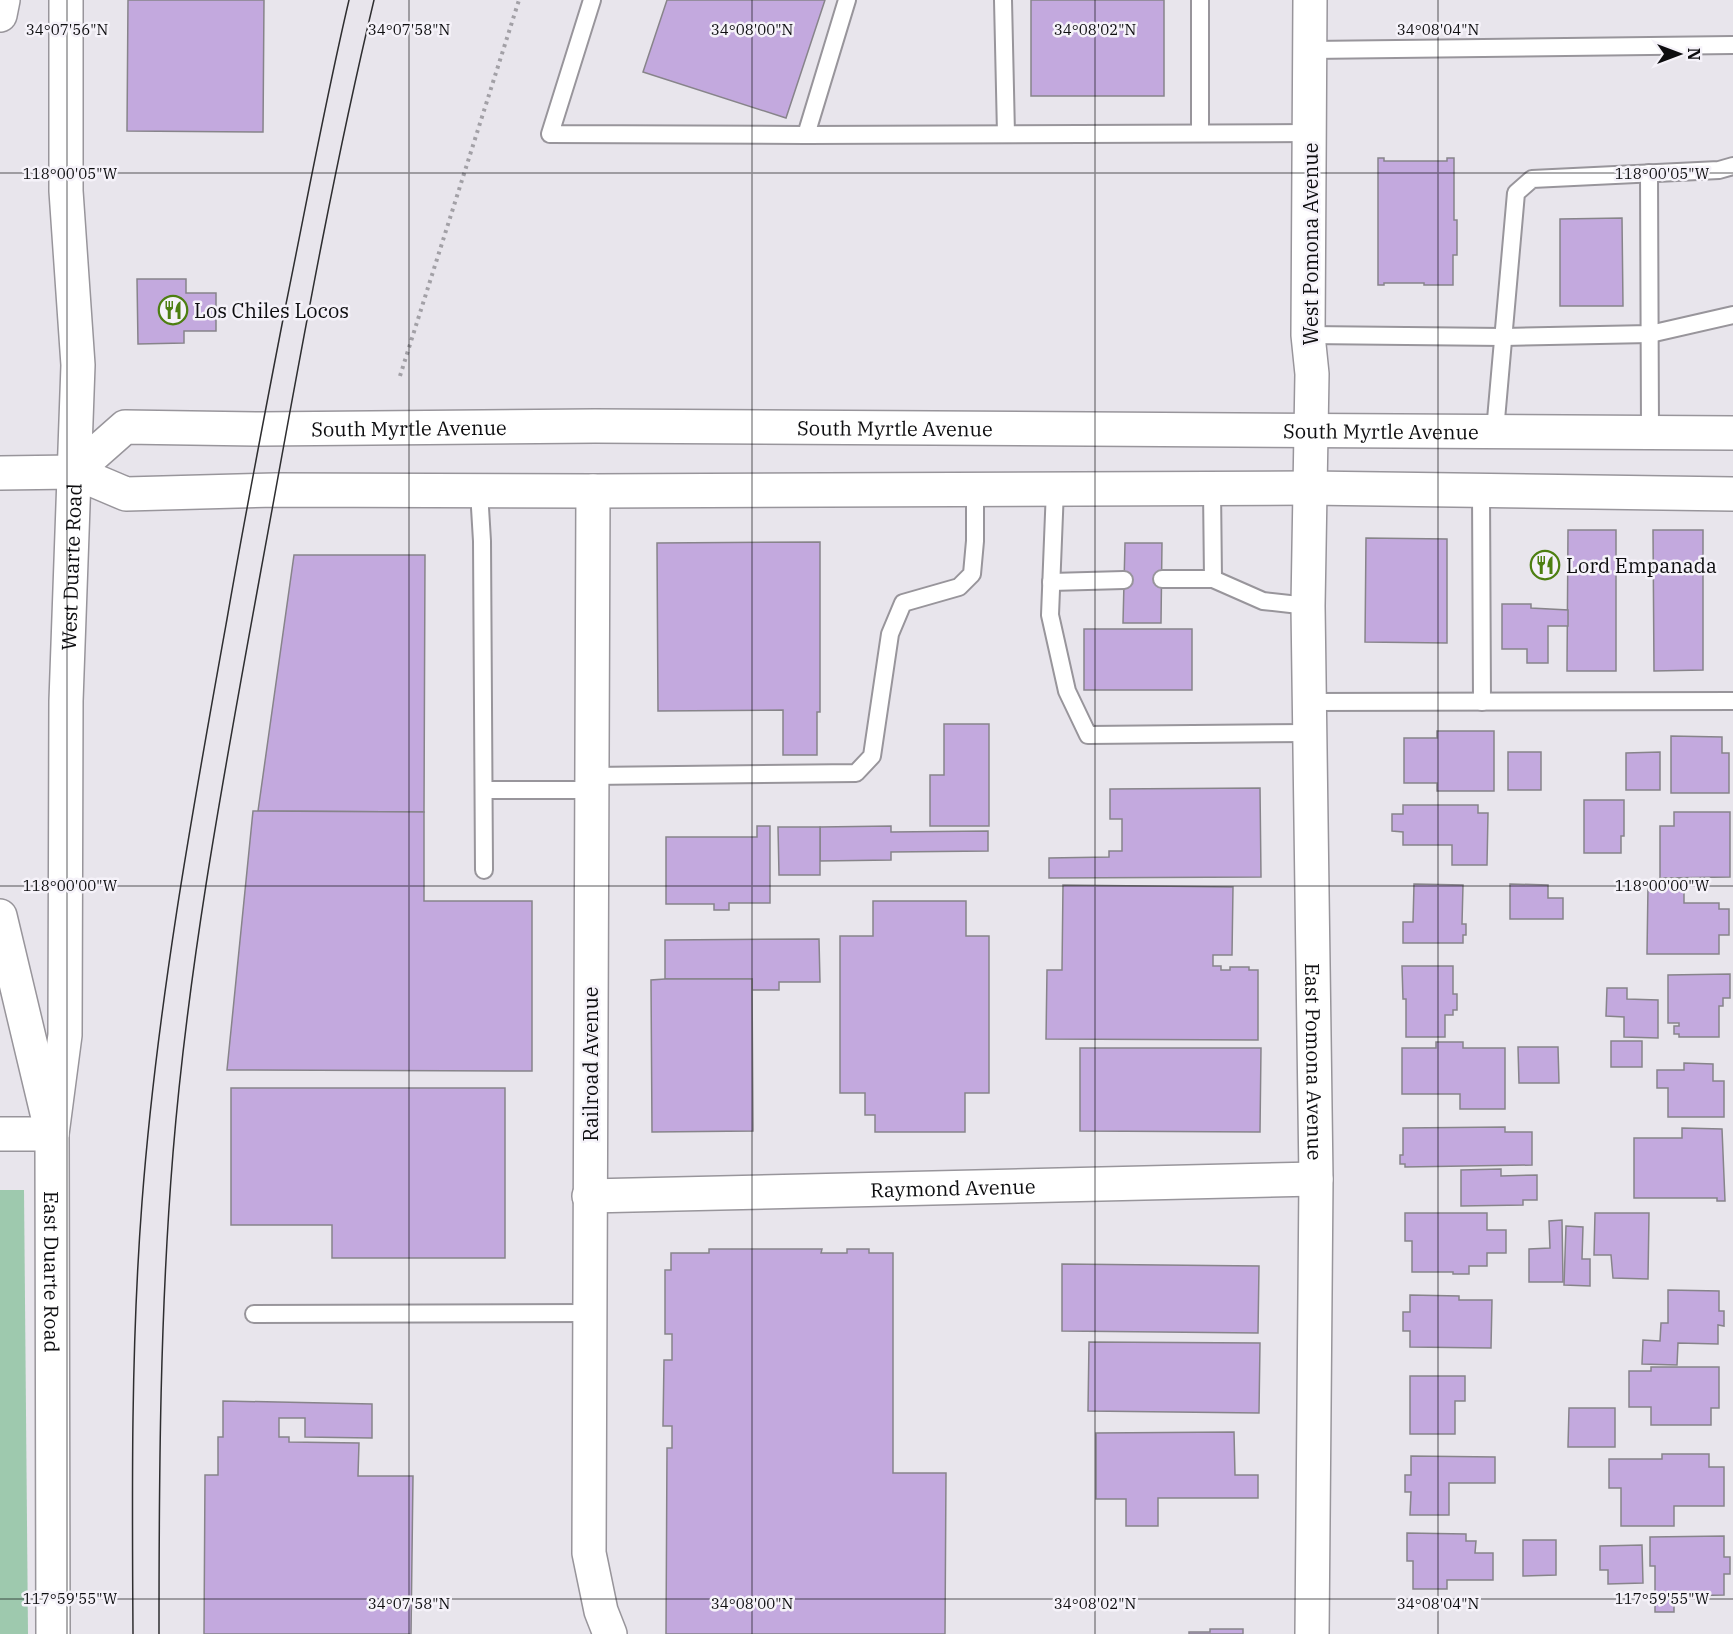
<svg xmlns="http://www.w3.org/2000/svg" width="1733" height="1634" viewBox="0 0 1733 1634" font-family="'IBM Plex Serif',serif">
	<style>
		.green { fill: #9ec9ae }
		.building { fill: #c3a9de; stroke: #87848a; stroke-width: 1.5 }
		.lines { fill: none; stroke-linecap: round; stroke-linejoin: round }
		.lane-casing { stroke: #98959b; stroke-width: 20 }
		.street-casing { stroke: #98959b; stroke-width: 36 }
		.secondary-casing { stroke: #98959b; stroke-width: 36 }
		.path { stroke: #a2a0a6; stroke-width: 4; stroke-dasharray: 3 4.5; stroke-linecap: butt }
		.lane { stroke: #fff; stroke-width: 16 }
		.street { stroke: #fff; stroke-width: 33 }
		.secondary { stroke: #fff; stroke-width: 33 }
		.tram { stroke: #2e2e30; stroke-width: 1.5 }
		.ticks { fill: none; stroke: #0d0d0f; stroke-width: 1.5; stroke-opacity: 0.45 }
		.labels { text-anchor: middle; dominant-baseline: central; stroke-width: 5; stroke-linejoin: round; paint-order: stroke }
		.street-label { font-size: 20px; fill: #0d0d0f; stroke: #f5f2f9 }
		.poi-label { font-size: 20px; fill: #0d0d0f; stroke: #f5f2f9; text-anchor: start }
		.ticks-label { font-size: 15px; text-anchor: middle; fill: #0d0d0f; stroke: #f5f2f9; stroke-width: 5; stroke-linejoin: round; paint-order: stroke }
	</style>
	<rect width="100%" height="100%" fill="#e8e5ec"/>
	<polygon class="green" points="0,1190 24,1190 28,1634 0,1634"/>
	<g class="building">
		<polygon points="128,0 264,0 263,132 127,131"/>
		<polygon points="667,0 825,0 786,118 643,72"/>
		<rect x="1031" y="0" width="133" height="96"/>
		<polygon points="1378,158 1384,158 1384,161 1447,161 1447,158 1454,158 1454,220 1457,220 1457,255 1453,255 1453,285 1424,285 1424,283 1384,283 1384,285 1378,285"/>
		<polygon points="1622,218 1623,306 1560,306 1560,219"/>
		<polygon points="137,279 186,279 186,293 216,293 216,331 184,331 184,343 138,344"/>
		<polygon points="1568,530 1616,530 1616,671 1567,671"/>
		<polygon points="1653,530 1703,530 1703,670 1654,671"/>
		<polygon points="1366,538 1447,539 1447,643 1365,642"/>
		<polygon points="820,542 820,712 817,712 817,755 783,755 783,710 658,711 657,543"/>
		<polygon points="1125,543 1162,543 1161,623 1123,623"/>
		<polygon points="294,555 425,555 424,812 258,811"/>
		<polygon points="1502,604 1531,604 1531,608 1568,610 1568,626 1548,626 1548,663 1527,663 1527,649 1502,649"/>
		<rect x="1084" y="629" width="108" height="61"/>
		<polygon points="944,724 989,724 989,826 930,826 930,775 944,775"/>
		<polygon points="1437,731 1494,731 1494,791 1437,791 1437,783 1404,783 1404,738 1437,738"/>
		<polygon points="1671,736 1722,737 1722,753 1729,753 1729,793 1671,793"/>
		<rect x="1508" y="752" width="33" height="38"/>
		<polygon points="1660,752 1660,790 1626,790 1626,753"/>
		<polygon points="1260,788 1261,877 1049,878 1049,858 1109,857 1109,851 1122,851 1122,819 1110,819 1110,789"/>
		<polygon points="1584,800 1624,800 1624,836 1621,836 1621,853 1584,853"/>
		<polygon points="1403,805 1478,805 1478,813 1488,813 1487,865 1452,865 1452,845 1403,845 1403,832 1392,831 1392,814 1403,814"/>
		<polygon points="253,811 424,812 424,901 532,901 532,1071 227,1070"/>
		<polygon points="1674,812 1730,812 1730,877 1660,878 1660,826 1674,826"/>
		<polygon points="757,826 770,826 770,903 729,903 729,910 714,910 714,904 666,904 666,837 757,837"/>
		<polygon points="891,826 891,832 988,831 988,851 891,852 891,860 820,861 820,827"/>
		<polygon points="778,827 820,827 820,875 779,875"/>
		<polygon points="1414,884 1463,885 1462,924 1466,924 1466,935 1463,935 1463,943 1403,943 1403,922 1413,922"/>
		<polygon points="1510,884 1548,885 1548,898 1563,898 1563,919 1510,919"/>
		<polygon points="1063,885 1233,887 1232,955 1213,955 1213,966 1221,966 1221,970 1230,970 1230,967 1249,967 1249,970 1258,970 1258,1040 1046,1039 1047,970 1062,970"/>
		<polygon points="1648,886 1684,886 1684,903 1719,903 1719,909 1729,909 1729,935 1719,935 1719,954 1647,954"/>
		<polygon points="873,901 966,901 966,936 989,936 989,1093 965,1093 965,1132 875,1132 875,1115 865,1115 865,1093 840,1093 840,936 873,936"/>
		<polygon points="819,939 820,982 779,982 779,990 752,990 752,979 665,979 665,940"/>
		<polygon points="1402,966 1453,966 1453,994 1457,994 1457,1010 1453,1010 1453,1015 1445,1015 1445,1037 1406,1037 1406,999 1403,999"/>
		<polygon points="1730,974 1730,998 1723,998 1723,1006 1719,1006 1719,1037 1679,1037 1679,1034 1674,1034 1674,1026 1679,1026 1679,1023 1668,1023 1668,975"/>
		<polygon points="665,979 752,979 753,1131 652,1132 651,980"/>
		<polygon points="1607,988 1627,988 1627,999 1658,1000 1658,1038 1624,1037 1624,1017 1606,1016"/>
		<rect x="1611" y="1041" width="31" height="26"/>
		<polygon points="1436,1042 1463,1042 1463,1048 1505,1048 1505,1109 1460,1109 1460,1094 1402,1094 1402,1048 1436,1048"/>
		<polygon points="1518,1047 1558,1047 1559,1083 1519,1083"/>
		<polygon points="1080,1048 1261,1048 1260,1132 1080,1131"/>
		<polygon points="1684,1063 1713,1064 1713,1081 1724,1081 1724,1117 1668,1117 1668,1088 1657,1088 1657,1070 1684,1070"/>
		<polygon points="231,1088 505,1088 505,1258 332,1258 332,1225 231,1225"/>
		<polygon points="1505,1127 1505,1132 1532,1132 1532,1165 1405,1167 1405,1164 1400,1164 1400,1155 1403,1155 1403,1128"/>
		<polygon points="1682,1128 1722,1129 1725,1201 1717,1201 1717,1198 1634,1198 1634,1138 1682,1138"/>
		<polygon points="1501,1169 1501,1176 1537,1175 1537,1200 1523,1200 1523,1205 1461,1206 1461,1170"/>
		<polygon points="1405,1213 1487,1213 1487,1230 1506,1230 1506,1253 1487,1253 1487,1266 1469,1266 1469,1274 1453,1274 1453,1272 1412,1272 1412,1241 1405,1241"/>
		<polygon points="1595,1213 1649,1213 1648,1279 1613,1278 1611,1255 1594,1255"/>
		<polygon points="1562,1220 1563,1282 1529,1282 1529,1249 1550,1248 1549,1221"/>
		<polygon points="1566,1226 1583,1227 1582,1259 1590,1259 1590,1286 1564,1285"/>
		<polygon points="709,1249 822,1249 821,1253 847,1253 847,1249 869,1249 869,1253 893,1253 893,1473 946,1473 945,1634 666,1634 667,1448 672,1448 672,1426 663,1426 664,1360 672,1360 672,1334 665,1334 665,1270 671,1270 671,1253 709,1253"/>
		<polygon points="1062,1264 1259,1266 1258,1333 1062,1331"/>
		<polygon points="1668,1290 1719,1291 1719,1311 1724,1311 1724,1326 1718,1325 1718,1344 1678,1343 1677,1365 1642,1364 1643,1340 1660,1341 1661,1323 1668,1323"/>
		<polygon points="1410,1295 1459,1296 1459,1300 1492,1300 1491,1348 1410,1347 1410,1331 1403,1331 1403,1312 1410,1312"/>
		<polygon points="1089,1342 1260,1343 1259,1413 1088,1411"/>
		<polygon points="1651,1367 1719,1367 1719,1408 1711,1408 1711,1425 1651,1425 1651,1407 1629,1407 1629,1371 1651,1371"/>
		<polygon points="1410,1376 1465,1376 1465,1401 1455,1401 1455,1434 1410,1434"/>
		<polygon points="223,1401 372,1404 372,1438 305,1437 305,1418 279,1418 279,1437 289,1437 289,1442 359,1443 358,1476 413,1476 411,1634 204,1634 205,1475 218,1475 218,1437 223,1437"/>
		<polygon points="1569,1408 1615,1408 1615,1447 1568,1447"/>
		<polygon points="1234,1432 1235,1475 1258,1475 1258,1498 1158,1498 1158,1526 1126,1526 1126,1499 1096,1499 1096,1433"/>
		<polygon points="1662,1454 1709,1454 1709,1467 1724,1467 1724,1506 1674,1506 1674,1526 1621,1526 1621,1488 1609,1488 1609,1459 1662,1459"/>
		<polygon points="1411,1456 1495,1457 1495,1483 1449,1483 1449,1515 1410,1515 1411,1492 1405,1492 1405,1475 1411,1475"/>
		<polygon points="1407,1533 1466,1534 1466,1541 1476,1541 1475,1553 1493,1553 1493,1580 1447,1580 1447,1589 1413,1589 1413,1561 1407,1561"/>
		<polygon points="1724,1536 1724,1557 1730,1557 1730,1574 1724,1574 1724,1595 1674,1596 1674,1612 1655,1612 1655,1566 1650,1566 1650,1537"/>
		<polygon points="1523,1540 1556,1540 1556,1575 1523,1576"/>
		<polygon points="1642,1545 1643,1583 1608,1584 1608,1570 1600,1570 1600,1546"/>
		<polygon points="1210,1629 1243,1629 1243,1634 1189,1634 1189,1632 1210,1632"/>
	</g>
	<g class="lines">
		<g class="lane-casing">
			<g id="lane">
				<polyline points="592,0 550,134 806,135 1310,133"/>
				<polyline points="1003,0 1006,134"/>
				<polyline points="1200,0 1200,133"/>
				<polyline points="1310,50 1733,45"/>
				<polyline points="806,135 847,0"/>
				<polyline points="1649,173 1650,432"/>
				<polyline points="1308,335 1504,337 1650,334 1733,315"/>
				<polyline points="1495,431 1516,193 1532,179 1719,170 1733,166"/>
				<polyline points="1055,489 1050,615 1067,691 1088,735 1309,733"/>
				<polyline points="1212,489 1213,579"/>
				<polyline points="479,491 482,541 484,870"/>
				<polyline points="1481,491 1482,702"/>
				<polyline points="1162,579 1213,579 1263,601 1308,606"/>
				<polyline points="1051,582 1124,580"/>
				<polyline points="1309,702 1733,701"/>
				<polyline points="591,776 856,773 872,756 890,634 903,603 959,587 972,574 975,541 975,490"/>
				<polyline points="484,790 591,790"/>
				<polyline points="254,1314 589,1313"/>
			</g>
		</g>
		<g class="street-casing">
			<g id="street">
				<path id="s1" d="M1310,0L1308,335L1312,374L1308,606L1316,1179L1312,1634"/>
				<polyline points="593,491 589,1553 601,1611 610,1634"/>
				<polyline points="0,1134 52,1134"/>
				<path id="s2" d="M589,1196L1316,1179"/>
			</g>
		</g>
		<g class="secondary-casing">
			<g id="secondary">
				<polyline points="0,15 3,0"/>
				<path id="s3" d="M74,472L125,427L261,429L595,426L1733,433"/>
				<polyline points="0,473 74,472 126,494 276,490 593,491 1309,488 1733,494"/>
				<path id="s4" d="M0,916L52,1134L53,1634"/>
				<path id="s5" d="M52,1134L65,1035L66,701L78,365L66,191V0"/>
			</g>
		</g>
		<polyline class="path" points="400,376 519,0"/>
		<use href="#lane" class="lane"/>
		<use href="#street" class="street"/>
		<use href="#secondary" class="secondary"/>
		<g class="tram">
			<path d="M133,1634C132,1490 131,1346 142,1202C157,1006 192,813 227,619C245,515 265,412 285,309C306,206 325,102 349,0"/>
			<path d="M159,1634C159,1473 160,1313 173,1153C189,957 226,763 261,570C296,380 329,188 374,0"/>
		</g>
	</g>
	<path class="ticks" d="M67,0V1634M409,0V1634M752,0V1634M1095,0V1634M1438,0V1634M0,173H1733M0,886H1733M0,1599H1733"/>
	<defs>
		<g id="restaurant-ring" transform="scale(1.5)"><circle r="9.5" fill="#f5f2f9" stroke="#4d7f11" stroke-width="1.5"/><path d="M-5-6h1v4h1v-4h1v4h1v-4h1v5L-1.5 .5V6h-2V.5L-5-1ZM5-6V6H3V1.5H1.5Q1.5-4 5-6Z" fill="#4d7f11"/></g>
	</defs>
	<g fill-rule="evenodd">
		<use href="#restaurant-ring" x="173" y="310"/>
		<use href="#restaurant-ring" x="1545" y="565"/>
	</g>
	<g class="labels">
		<g class="street-label">
			<text transform="translate(1310 244) rotate(-90)">West Pomona Avenue</text>
			<text stroke="none"><textPath href="#s3" startOffset="352">South Myrtle Avenue</textPath></text>
			<text stroke="none"><textPath href="#s3" startOffset="838">South Myrtle Avenue</textPath></text>
			<text stroke="none"><textPath href="#s3" startOffset="1324">South Myrtle Avenue</textPath></text>
			<text stroke="none"><textPath href="#s5" startOffset="568">West Duarte Road</textPath></text>
			<text stroke="none"><textPath href="#s1" startOffset="1062">East Pomona Avenue</textPath></text>
			<text transform="translate(590 1064) rotate(-90)">Railroad Avenue</text>
			<text stroke="none"><textPath href="#s2" startOffset="364">Raymond Avenue</textPath></text>
			<text stroke="none"><textPath href="#s4" startOffset="362">East Duarte Road</textPath></text>
		</g>
		<g class="poi-label">
			<text x="194" y="310">Los Chiles Locos</text>
			<text x="1566" y="565">Lord Empanada</text>
		</g>
	</g>
	<g class="ticks-label">
		<text x="67" y="35">34°07'56"N</text>
		<text x="409" y="35">34°07'58"N</text>
		<text x="752" y="35">34°08'00"N</text>
		<text x="1095" y="35">34°08'02"N</text>
		<text x="1438" y="35">34°08'04"N</text>
		<text x="1662" y="179">118°00'05"W</text>
		<text x="70" y="179">118°00'05"W</text>
		<text x="1662" y="891">118°00'00"W</text>
		<text x="70" y="891">118°00'00"W</text>
		<text x="1662" y="1604">117°59'55"W</text>
		<text x="70" y="1604">117°59'55"W</text>
		<text x="409" y="1609">34°07'58"N</text>
		<text x="752" y="1609">34°08'00"N</text>
		<text x="1095" y="1609">34°08'02"N</text>
		<text x="1438" y="1609">34°08'04"N</text>
	</g>
	<g transform="translate(1679 54) rotate(90)" stroke="#f5f2f9" stroke-width="4.5" paint-order="stroke">
	<path d="M0-4.5L10 22L0 15L-10 22Z" fill="#0d0d0f"/>
	<text y="-9" font-size="16" font-weight="bold" text-anchor="middle" fill="#0d0d0f">N</text>
	</g>
</svg>
